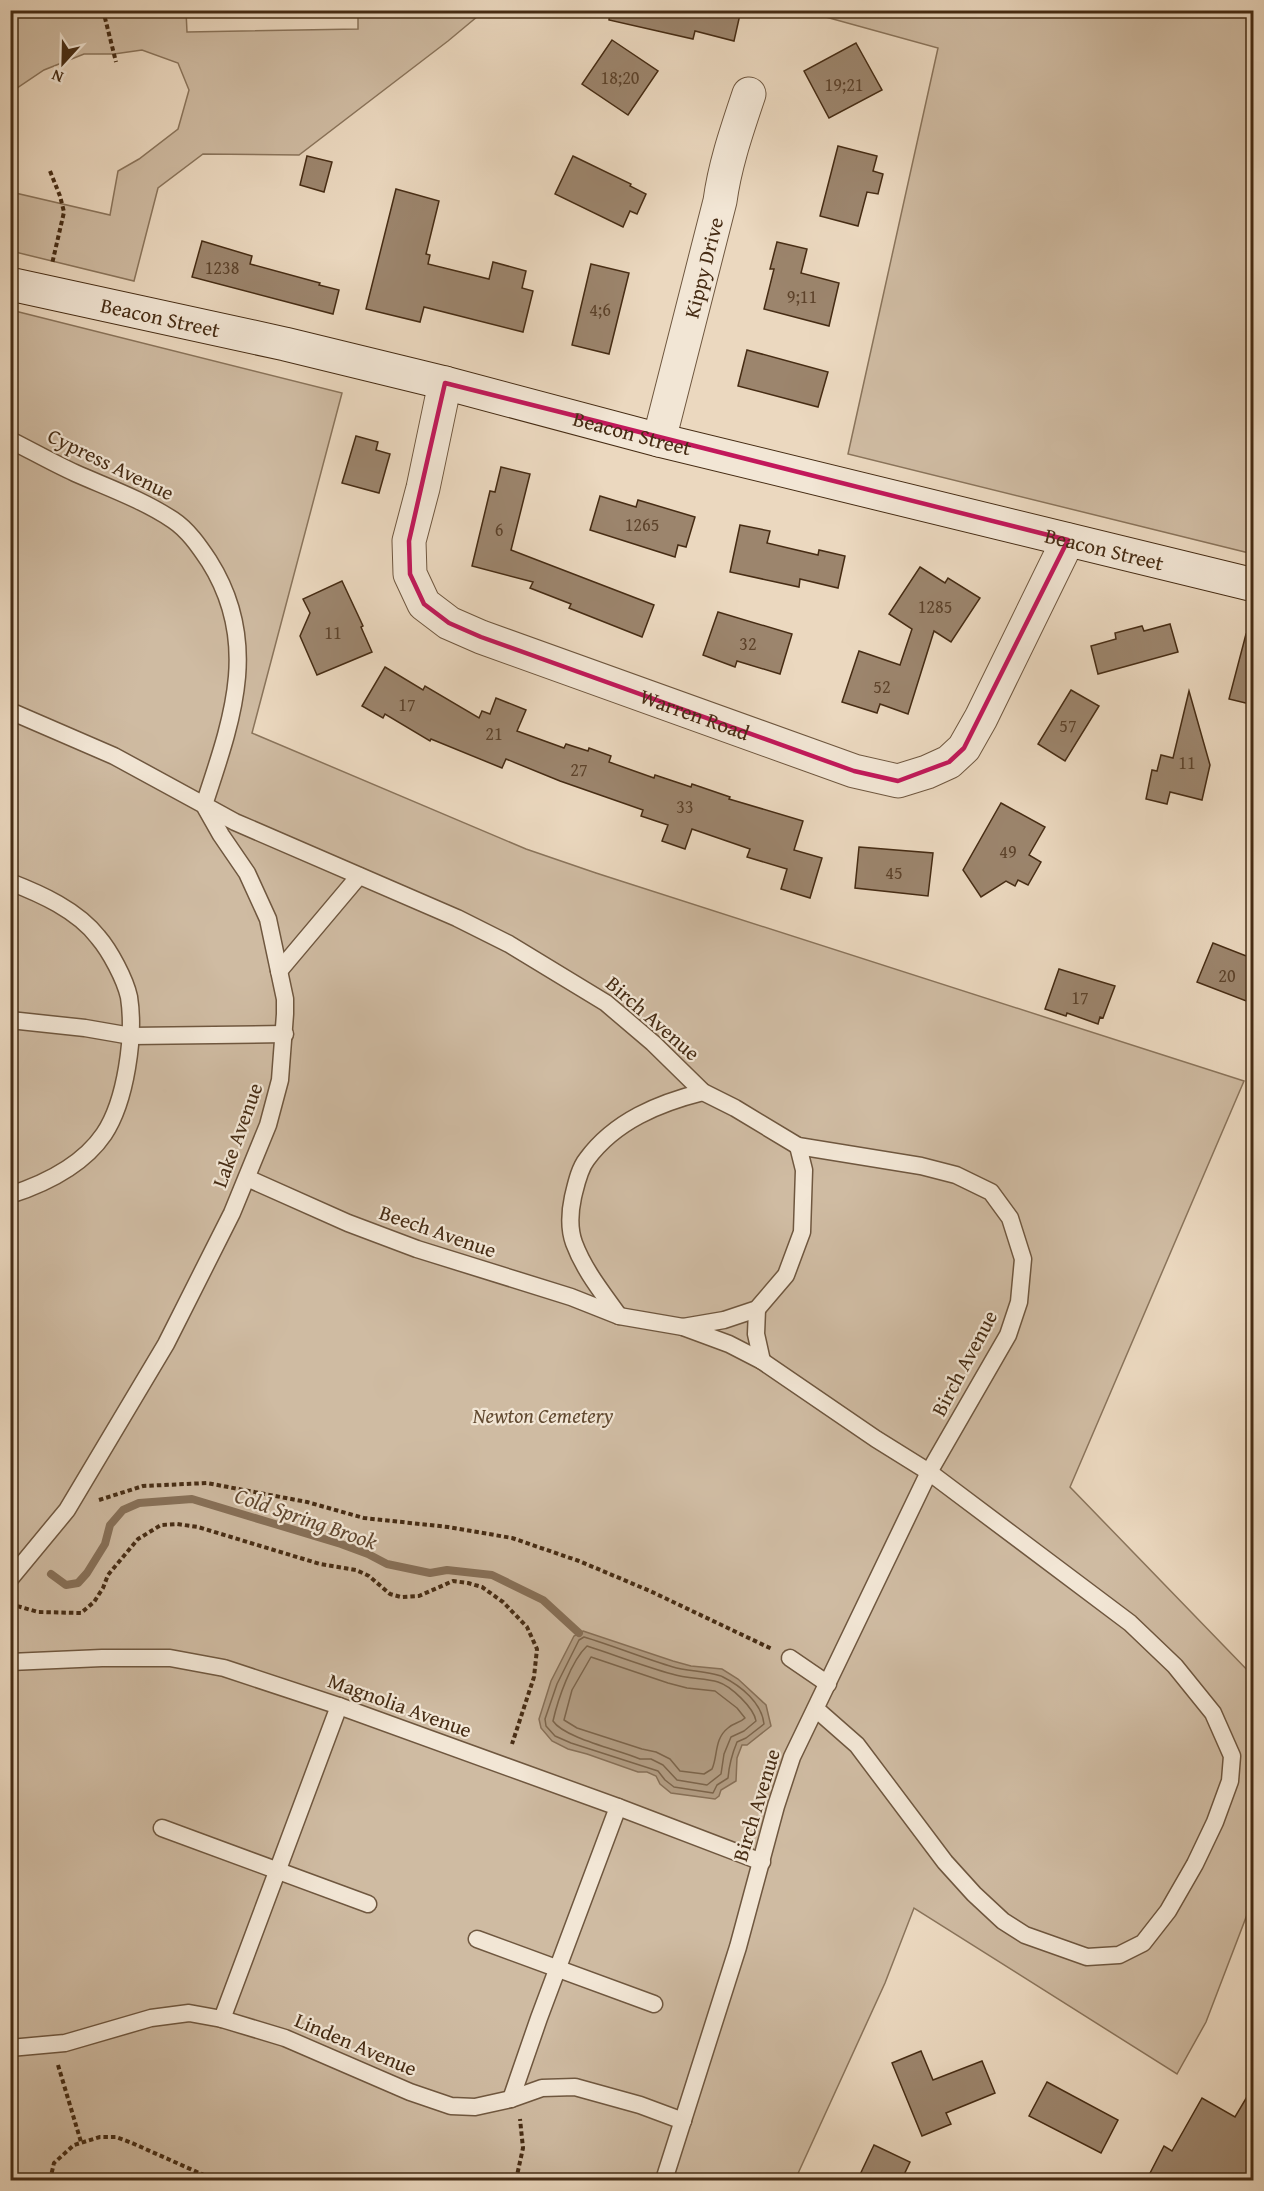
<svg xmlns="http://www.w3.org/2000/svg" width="1264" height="2191" viewBox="0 0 1264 2191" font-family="'Gentium Book Plus',serif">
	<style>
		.green { fill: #cfbba2; stroke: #8a745b; stroke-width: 1.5 }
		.water { fill: #b39e85; stroke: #877058; stroke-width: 1.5 }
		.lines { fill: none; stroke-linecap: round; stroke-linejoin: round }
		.shore { stroke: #7c654c; stroke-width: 1.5 }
		.stream { stroke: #877058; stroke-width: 8 }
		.building { fill: #9c856d; stroke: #462c14; stroke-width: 1.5 }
		.lane-casing { stroke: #6f573f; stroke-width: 19 }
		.street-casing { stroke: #6f573f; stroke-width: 35 }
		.secondary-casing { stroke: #462c14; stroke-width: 35 }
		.path { stroke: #462c14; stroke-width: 4; stroke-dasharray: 4.5 3; stroke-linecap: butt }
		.lane { stroke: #f2e6d5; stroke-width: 16 }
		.street { stroke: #f2e6d5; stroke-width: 33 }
		.secondary { stroke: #f2e6d5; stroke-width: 33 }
		.marked { fill: none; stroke: #c2185b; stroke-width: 4.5; stroke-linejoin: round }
		.labels { text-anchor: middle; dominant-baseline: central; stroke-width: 4.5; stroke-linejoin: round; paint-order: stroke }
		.number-label { font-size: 18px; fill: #5c422a }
		.street-label { font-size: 21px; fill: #462c14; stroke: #f2e6d5 }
		.park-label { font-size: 21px; font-style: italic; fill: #614930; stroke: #f2e6d5 }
		.water-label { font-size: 22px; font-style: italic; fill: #614830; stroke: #f2e6d5 }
	</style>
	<rect width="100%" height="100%" fill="#ebd8bf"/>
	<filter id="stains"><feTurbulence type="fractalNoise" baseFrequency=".00333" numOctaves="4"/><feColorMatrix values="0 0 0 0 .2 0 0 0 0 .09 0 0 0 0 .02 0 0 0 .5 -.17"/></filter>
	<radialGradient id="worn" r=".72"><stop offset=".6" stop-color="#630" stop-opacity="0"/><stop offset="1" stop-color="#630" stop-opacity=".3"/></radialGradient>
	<g class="green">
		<polygon points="10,11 186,11 187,32 358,29 358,11 484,11 448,41 299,155 203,154 158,188 134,281 11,251 11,192 110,215 118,171 139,159 178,129 189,90 178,63 142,50 114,54 84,54 44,70 11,92"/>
		<polygon points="205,11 271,11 271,14 205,16"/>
		<polygon points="804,11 1253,11 1253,554 848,454 938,48"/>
		<polygon points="11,310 342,393 252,733 526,849 596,873 1244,1081 1070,1487 1254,1677 1253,1899 1206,2022 1177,2074 914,1908 885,1983 795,2180 11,2180"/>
	</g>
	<polygon class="water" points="583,1631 673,1661 691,1666 722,1669 738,1679 766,1705 771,1726 747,1745 742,1745 737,1758 736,1781 721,1790 719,1796 715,1799 671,1793 660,1784 656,1776 647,1772 638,1772 587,1754 568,1749 552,1741 541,1728 539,1719 551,1681 574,1636"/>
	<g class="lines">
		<g class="shore">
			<path d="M584,1637C614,1646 643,1658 673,1667C686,1671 713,1672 723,1677C741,1686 762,1703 764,1724L746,1738L737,1742C732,1754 729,1766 728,1778L717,1785L713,1793L674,1787L665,1780L658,1771L571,1743L555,1736L546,1726L545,1719L557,1684L579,1640Z"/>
			<path d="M587,1646C615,1655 643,1666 672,1674C687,1679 705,1678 718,1682C731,1686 754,1708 756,1721L744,1731L731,1737L724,1754L721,1774L707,1785L677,1780L663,1765L651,1759H640C619,1750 564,1738 553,1721C558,1699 571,1661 587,1646Z"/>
			<path d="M591,1657L668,1683L687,1688L715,1691L737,1708L745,1718C740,1723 733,1723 728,1728C714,1739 718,1756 712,1769L704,1774L680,1771L670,1759L656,1752L642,1749L577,1728L564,1720L572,1690Z"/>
		</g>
		<g class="stream">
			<polyline points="10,1546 13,1547"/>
			<polyline points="51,1574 66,1585 78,1583 87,1573 105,1544 110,1525 123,1510 139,1503 192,1499 341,1544 368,1554 387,1564 430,1573 447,1570 492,1575 543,1600 579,1633"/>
		</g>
	</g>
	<g class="building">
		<polygon points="610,10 741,10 734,41 695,31 693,39 609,20"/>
		<polygon points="612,40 658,71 628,115 582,84"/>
		<polygon points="856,43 882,90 829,118 804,71"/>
		<polygon points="838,146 877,156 873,171 883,174 878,194 867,192 858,226 820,216"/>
		<polygon points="307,156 332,162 324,192 300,185"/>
		<polygon points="573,156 631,184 630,186 646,194 637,214 630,211 623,227 555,194"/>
		<polygon points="396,189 439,201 426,254 430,255 428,264 489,279 493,262 526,271 522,288 533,291 523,332 424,307 420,322 366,309"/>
		<polygon points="202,241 252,256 250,264 320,283 319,285 339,290 333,314 192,277"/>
		<polygon points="777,242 807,249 801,273 839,283 829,326 764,309 774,269 770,269"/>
		<polygon points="591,264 629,273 609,354 572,345"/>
		<polygon points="747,350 828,372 818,407 738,386"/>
		<polygon points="356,436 378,442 376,450 390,454 379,493 342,483"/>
		<polygon points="501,467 530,474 511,550 654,605 642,637 569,608 571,604 530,588 533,582 472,566 490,491 495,492"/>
		<polygon points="600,496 636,507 638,500 695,517 686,547 678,545 675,557 590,530"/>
		<polygon points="740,525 770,531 767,543 818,555 819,550 845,556 838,588 800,579 799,587 730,572"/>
		<polygon points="920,567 945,583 948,578 980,598 951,642 934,631 908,714 880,704 877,713 842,702 859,651 900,665 912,629 889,614"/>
		<polygon points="342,581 363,626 361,627 372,652 317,675 300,636 310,613 303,599"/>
		<polygon points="718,612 792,634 780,674 737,661 735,667 703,655"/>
		<polygon points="1170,624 1178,652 1098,674 1091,646 1116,639 1115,633 1142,626 1144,631"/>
		<polygon points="1246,634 1254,635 1254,705 1229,699"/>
		<polygon points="385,667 423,690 425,686 479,718 482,711 490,714 496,698 526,710 517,731 564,748 566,744 588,751 589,748 611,756 609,762 654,778 655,775 691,787 692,784 730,797 729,799 803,821 794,850 822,858 810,898 781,889 787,869 747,857 750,849 692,829 685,849 662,841 668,825 641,816 643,810 560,781 506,759 502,768 431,739 430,741 385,714 383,718 362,706"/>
		<polygon points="1071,690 1099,706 1065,761 1038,744"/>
		<polygon points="1189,691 1210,765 1202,800 1170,792 1167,804 1146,799 1152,770 1157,771 1161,755 1173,758"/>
		<polygon points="1001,803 1045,827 1029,855 1041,862 1028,885 1018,880 1015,886 1006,881 981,897 963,870"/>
		<polygon points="859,847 933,853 928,896 855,888"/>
		<polygon points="1213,943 1254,959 1254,1004 1197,982"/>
		<polygon points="1059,969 1115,986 1103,1018 1100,1017 1098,1024 1067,1013 1066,1016 1045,1009"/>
		<polygon points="921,2051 933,2080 982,2061 995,2093 946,2113 951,2124 922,2136 892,2063"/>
		<polygon points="1047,2082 1118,2120 1101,2153 1029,2116"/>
		<polygon points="1254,2085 1254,2181 1146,2181 1164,2146 1172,2151 1202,2098 1235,2117"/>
		<polygon points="874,2145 910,2162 901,2181 857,2181"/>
	</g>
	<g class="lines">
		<g class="lane-casing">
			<g id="lane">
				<path d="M10,440C32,451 53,463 75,473C109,488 143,500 173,520C188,530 199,546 209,561C261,643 232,720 204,805L235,822L457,918L509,944L606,1003L653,1043L703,1092L735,1108L798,1146L921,1166L956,1175L991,1192L1010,1218L1023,1259L1019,1302L1008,1335L929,1472L792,1757L776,1806L738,1947L664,2180"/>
				<polyline points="10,711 114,756 204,805 221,835 247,873 268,919 285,999 285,1014 280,1080 268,1125 232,1213 166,1344 67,1510 10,1579"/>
				<path d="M10,882C41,894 77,910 98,937C110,951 125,979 129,997C135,1036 126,1101 104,1134C83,1165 44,1184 10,1195"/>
				<polyline points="279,971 359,876"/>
				<polyline points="10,1020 85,1028 131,1036 285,1034"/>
				<polyline points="247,1178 348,1223 417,1249 571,1297 619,1316 683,1327 729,1344 762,1361 876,1439 929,1472 1130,1623 1175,1666 1213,1713 1232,1756 1230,1781 1215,1822 1195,1864 1168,1911 1143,1943 1119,1955 1087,1957 1025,1935 1003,1921 974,1894 945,1862 857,1745 816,1709"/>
				<polyline points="757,1309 756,1334 762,1361"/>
				<path d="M619,1316C602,1292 584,1270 574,1243C569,1229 570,1211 573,1197C576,1185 579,1169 587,1159C615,1121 659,1103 703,1092"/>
				<polyline points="683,1327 724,1320 757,1309 786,1275 802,1232 804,1170 798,1146"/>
				<polyline points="790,1658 828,1684"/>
				<polyline points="10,1662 102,1658 170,1658 224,1668 339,1706 618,1807 762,1862"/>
				<polyline points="162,1828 368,1904"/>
				<polyline points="477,1939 654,2004"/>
				<polyline points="222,2019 339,1706"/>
				<polyline points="10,2048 65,2043 151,2018 189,2013 222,2019 285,2038 410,2092 451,2106 475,2107 511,2099 542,2088 575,2087 640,2105 683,2121"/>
				<polyline points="511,2099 539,2018 618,1807"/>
			</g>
		</g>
		<g class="street-casing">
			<g id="street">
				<path id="s1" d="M445,383L423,488L409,541L410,574L424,604L449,623L481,637L854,771L898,781L927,772L949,762L964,748L981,718L1068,540"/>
				<path id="s2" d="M659,440L720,201C725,164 737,130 749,94"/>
			</g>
		</g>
		<g class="secondary-casing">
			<g id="secondary">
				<path id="s3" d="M10,284L285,344L445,383L659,440L1254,585"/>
			</g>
		</g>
		<g class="path">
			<polyline points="103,10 116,62"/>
			<polyline points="50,171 60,196 64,212 52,264"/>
			<polyline points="99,1500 143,1486 207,1483 307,1502 364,1518 448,1527 512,1538 579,1561 650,1591 772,1649"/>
			<polyline points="10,1604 38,1612 81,1613 94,1602 103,1588 108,1575 138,1539 161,1525 177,1524 198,1527 320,1564 356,1570 369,1576 390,1594 401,1597 419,1596 453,1581 468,1583 482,1587 503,1602 527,1627 537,1649 534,1677 512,1744"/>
			<polyline points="58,2065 81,2142"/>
			<polyline points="50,2180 54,2163 74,2145 100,2137 116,2137 132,2143 215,2180"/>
			<polyline points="516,2180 523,2148 520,2119"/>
		</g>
		<use href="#lane" class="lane"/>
		<use href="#street" class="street"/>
		<use href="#secondary" class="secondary"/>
	</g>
	<path class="marked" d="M445,383L1068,540L964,748L949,762L898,781L854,771L481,637L449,623L424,604L410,574L409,541Z"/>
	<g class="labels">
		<g class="number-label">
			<text x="620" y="77">18;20</text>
			<text x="844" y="84">19;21</text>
			<text x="222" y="267">1238</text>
			<text x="802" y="296">9;11</text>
			<text x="600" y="309">4;6</text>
			<text x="642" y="524">1265</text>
			<text x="499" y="529">6</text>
			<text x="935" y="606">1285</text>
			<text x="333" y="632">11</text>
			<text x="748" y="643">32</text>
			<text x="882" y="686">52</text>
			<text x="407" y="704">17</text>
			<text x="1068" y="725">57</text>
			<text x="494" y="733">21</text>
			<text x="1187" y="762">11</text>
			<text x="579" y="769">27</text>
			<text x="685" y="806">33</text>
			<text x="1008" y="851">49</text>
			<text x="894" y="872">45</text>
			<text x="1227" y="975">20</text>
			<text x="1080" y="997">17</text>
		</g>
		<g class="street-label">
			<text stroke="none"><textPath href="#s2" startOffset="178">Kippy Drive</textPath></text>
			<text stroke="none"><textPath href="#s3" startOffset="154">Beacon Street</textPath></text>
			<text stroke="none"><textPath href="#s3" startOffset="640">Beacon Street</textPath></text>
			<text transform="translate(111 464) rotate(26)">Cypress Avenue</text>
			<text stroke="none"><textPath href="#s3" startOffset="1126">Beacon Street</textPath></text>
			<text stroke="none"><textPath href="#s1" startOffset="522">Warren Road</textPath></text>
			<text transform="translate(653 1018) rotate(41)">Birch Avenue</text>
			<text transform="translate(237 1135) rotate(-70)">Lake Avenue</text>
			<text transform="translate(438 1231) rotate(19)">Beech Avenue</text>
			<text transform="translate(964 1363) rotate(-62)">Birch Avenue</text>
			<text transform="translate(400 1705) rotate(20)">Magnolia Avenue</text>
			<text transform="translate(756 1805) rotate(-73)">Birch Avenue</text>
			<text transform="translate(356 2044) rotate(23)">Linden Avenue</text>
		</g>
		<g class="park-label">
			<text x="543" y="1415">Newton Cemetery</text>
		</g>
		<g class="water-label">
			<text transform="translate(306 1518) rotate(19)">Cold Spring Brook</text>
		</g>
	</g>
	<rect width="1264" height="2191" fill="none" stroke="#ebd8bf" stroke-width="36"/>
	<rect x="12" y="12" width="1240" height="2167" fill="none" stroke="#462c14" stroke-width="3"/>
	<rect x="18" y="18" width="1228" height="2155" fill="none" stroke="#462c14" stroke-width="1.5"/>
	<g transform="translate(63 63) rotate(202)" stroke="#f2e6d5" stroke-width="4.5" paint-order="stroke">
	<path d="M0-4.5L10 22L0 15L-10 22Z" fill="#462c14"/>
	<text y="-9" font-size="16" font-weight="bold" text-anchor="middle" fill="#462c14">N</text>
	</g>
	<rect width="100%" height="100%" filter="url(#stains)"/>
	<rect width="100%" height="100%" fill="url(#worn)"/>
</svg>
